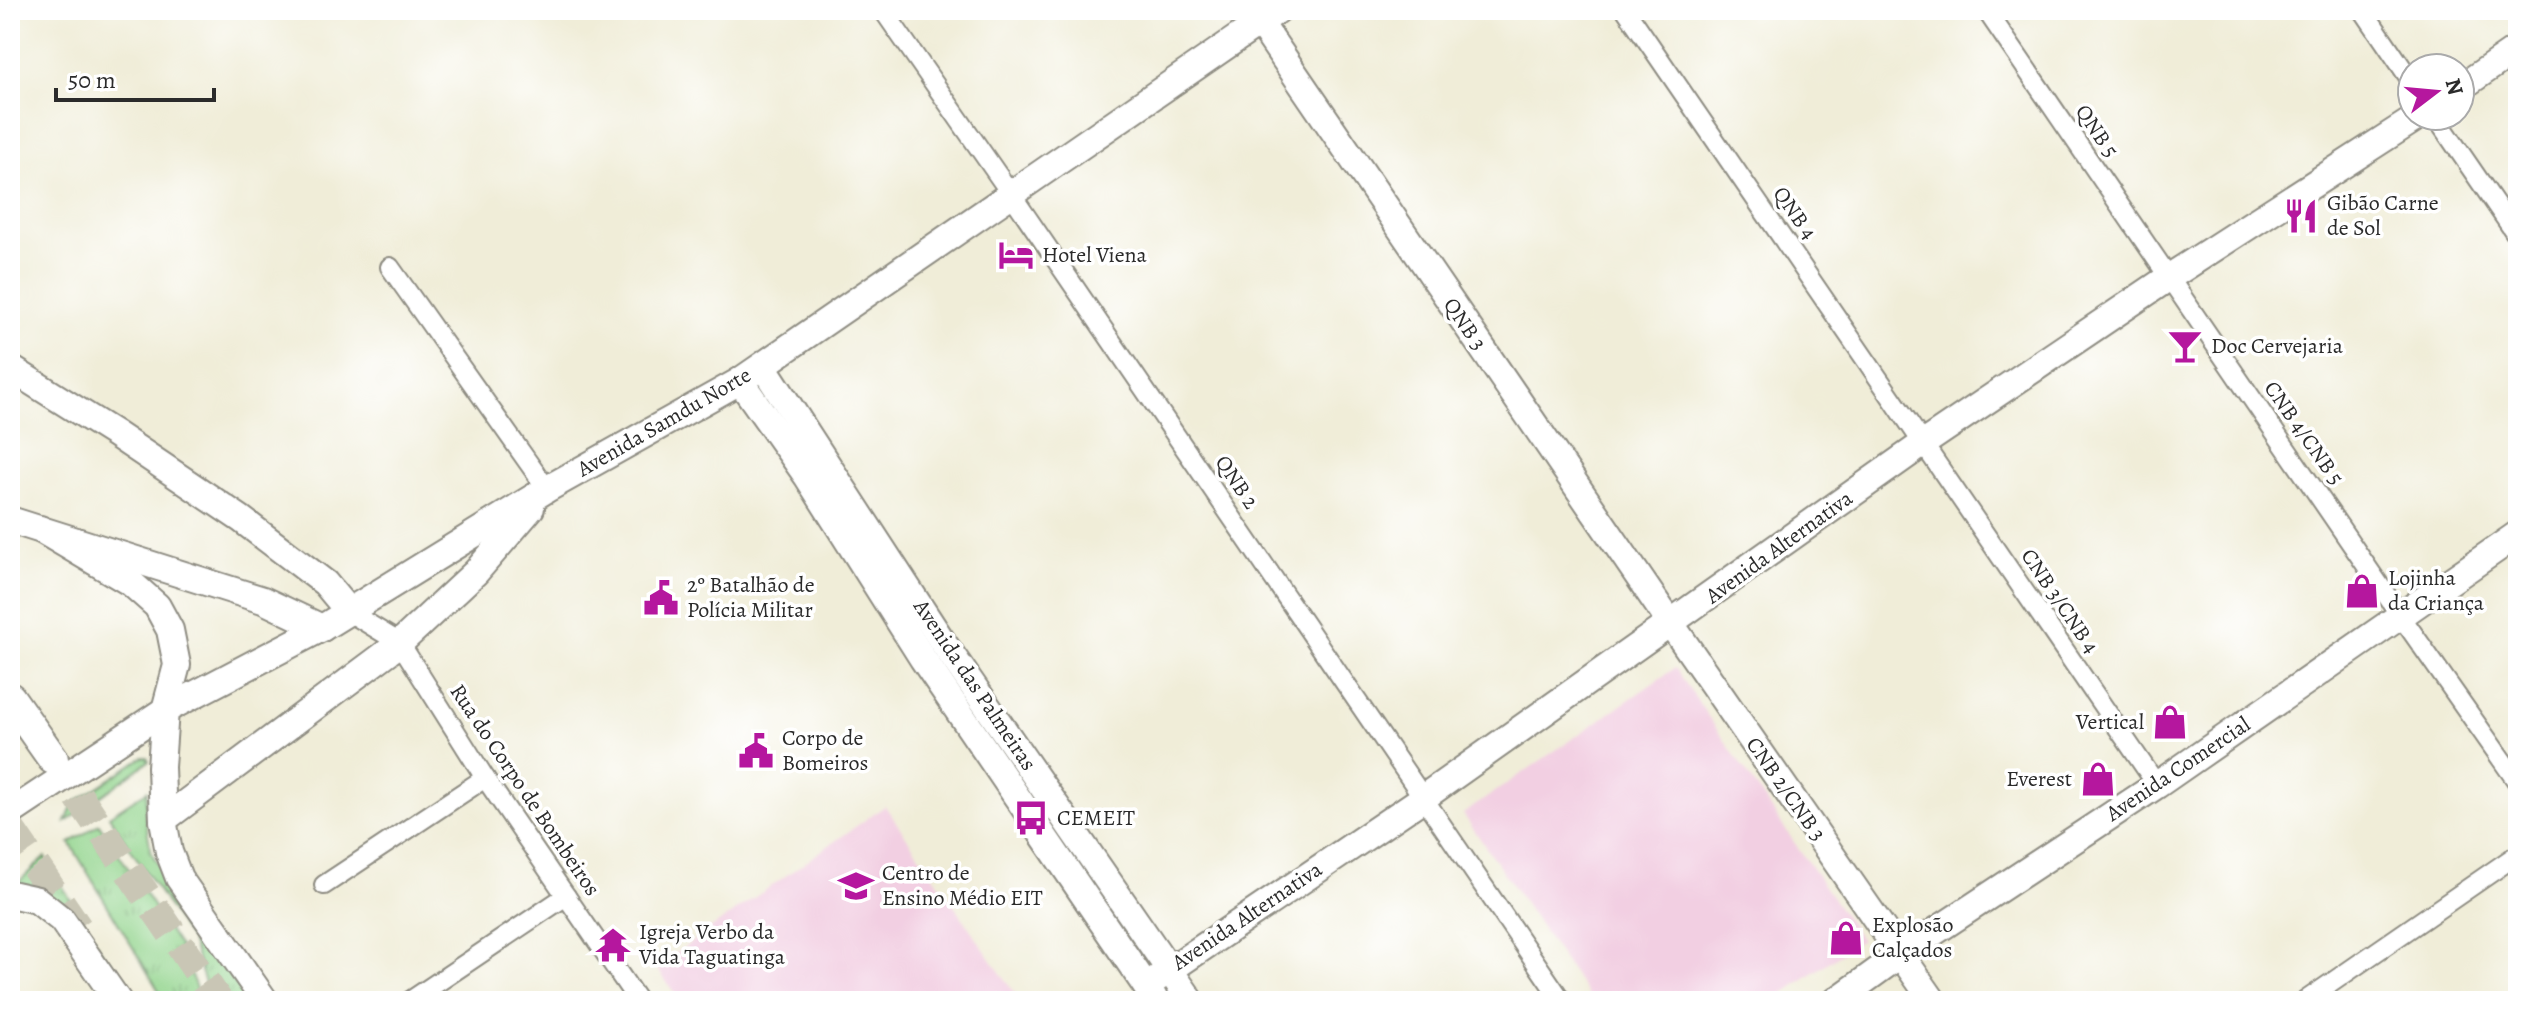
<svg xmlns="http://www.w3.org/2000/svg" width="2528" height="1011" viewBox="0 0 2528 1011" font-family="Alegreya,serif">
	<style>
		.built { fill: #f2cfe2 }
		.grass { fill: url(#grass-tufts); stroke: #5e805c; stroke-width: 2 }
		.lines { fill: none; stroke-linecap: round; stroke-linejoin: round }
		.primary-tunnel { stroke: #c9c6b5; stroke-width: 30; stroke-dasharray: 30 15; stroke-linecap: butt }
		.street-casing { stroke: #8e8c82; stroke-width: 22 }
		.secondary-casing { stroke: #8e8c82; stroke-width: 30 }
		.primary-casing { stroke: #8e8c82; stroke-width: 34 }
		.street { stroke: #fff; stroke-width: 18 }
		.secondary { stroke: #fff; stroke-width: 26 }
		.primary { stroke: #fff; stroke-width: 30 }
		.labels { text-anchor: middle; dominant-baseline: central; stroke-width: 7; stroke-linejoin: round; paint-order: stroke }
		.street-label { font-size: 22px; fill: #2b2b2b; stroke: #fff }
		.poi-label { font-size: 22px; fill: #2b2b2b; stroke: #fff; text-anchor: start }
	</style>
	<defs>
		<pattern id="grass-tufts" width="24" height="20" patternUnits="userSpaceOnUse" patternTransform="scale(2)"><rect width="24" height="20" fill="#92d48c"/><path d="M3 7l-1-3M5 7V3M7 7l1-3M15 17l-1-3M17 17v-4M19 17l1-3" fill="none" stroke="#7eb679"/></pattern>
	</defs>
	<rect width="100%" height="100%" fill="#fff"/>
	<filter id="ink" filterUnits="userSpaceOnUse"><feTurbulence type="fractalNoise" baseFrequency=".0125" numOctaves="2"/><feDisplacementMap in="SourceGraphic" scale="16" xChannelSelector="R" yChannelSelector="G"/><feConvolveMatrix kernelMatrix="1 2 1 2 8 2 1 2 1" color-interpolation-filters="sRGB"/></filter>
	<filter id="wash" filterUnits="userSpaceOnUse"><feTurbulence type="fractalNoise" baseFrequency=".006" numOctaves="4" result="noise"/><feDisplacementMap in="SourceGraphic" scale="32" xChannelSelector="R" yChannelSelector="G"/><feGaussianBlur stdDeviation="1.8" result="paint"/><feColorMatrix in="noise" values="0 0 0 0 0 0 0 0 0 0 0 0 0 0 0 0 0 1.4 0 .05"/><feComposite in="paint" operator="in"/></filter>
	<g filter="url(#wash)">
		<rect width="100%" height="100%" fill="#f0edd8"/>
		<g class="built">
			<polygon points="1675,668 1861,940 1772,1001 1592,1001 1463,814"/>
			<polygon points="885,806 1020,1001 680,1001 656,967"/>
		</g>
		<g class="grass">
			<polygon points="143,757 147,757 149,761 66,822 73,804"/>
			<polygon points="147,791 145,816 151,852 178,901 247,1001 216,1001 206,986 191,941 109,816"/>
			<polygon points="99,824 182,950 198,994 203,1001 165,1001 70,843"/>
			<polygon points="45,857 125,991 132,1001 130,1001 70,919 10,890"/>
		</g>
	</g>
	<g filter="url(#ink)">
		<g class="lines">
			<g class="primary-tunnel">
				<polyline points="53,759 218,1001"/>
				<polyline points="10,829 81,933"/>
			</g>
			<g class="street-casing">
				<g id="street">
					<polyline points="883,10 1011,194 1562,1001"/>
					<polyline points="1626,10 2157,785"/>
					<polyline points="1986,10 2400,615 2518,783"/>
					<polyline points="2363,10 2412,82"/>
					<polyline points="2435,116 2518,237"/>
					<polyline points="390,267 547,489"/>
					<polyline points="349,612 400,643 485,778 638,1001"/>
					<polyline points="324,885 485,778"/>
					<polyline points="410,1001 566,896"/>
					<polyline points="2305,1001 2518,854"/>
				</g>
			</g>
			<g class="secondary-casing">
				<g id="secondary">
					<polyline points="1251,10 1671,624 1933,1001"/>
					<polyline points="2460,88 2518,48"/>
					<polyline points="763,366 944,644 1191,1001"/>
					<polyline points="10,368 115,434 241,519 325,583 349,612"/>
					<polyline points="740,381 807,476 923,659 1154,998"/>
					<polyline points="10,520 263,600 322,628"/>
					<polyline points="40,529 131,583 157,606 170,630 177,665 165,710 161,767 163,820 169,852 179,878 265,1001"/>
					<polyline points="10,813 165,710 322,628 547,489 740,381 1278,10"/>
					<polyline points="163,820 400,643 476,572 531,508"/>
					<polyline points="10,894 37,900 62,920 118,1001"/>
					<polyline points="1146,986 1423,798 1924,443 2168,278 2419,116"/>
					<polyline points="1836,1001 1901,954 2157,785 2518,534"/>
				</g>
			</g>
			<g class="primary-casing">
				<polyline id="primary" points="10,698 53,759"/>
			</g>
			<use href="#street" class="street"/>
			<use href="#secondary" class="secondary"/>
			<use href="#primary" class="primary"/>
		</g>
	</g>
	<defs>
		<g id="restaurant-bare" transform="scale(2.76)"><path d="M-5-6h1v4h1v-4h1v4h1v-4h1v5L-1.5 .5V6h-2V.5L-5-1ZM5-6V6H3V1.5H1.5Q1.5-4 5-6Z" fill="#b5179e" stroke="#fff" stroke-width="2.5" paint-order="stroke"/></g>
		<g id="hotel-bare" transform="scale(2.76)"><path d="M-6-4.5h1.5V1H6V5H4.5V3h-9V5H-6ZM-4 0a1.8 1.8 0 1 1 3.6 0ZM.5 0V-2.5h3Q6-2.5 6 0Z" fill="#b5179e" stroke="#fff" stroke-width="2.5" paint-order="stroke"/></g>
		<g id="bar-bare" transform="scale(2.76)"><path d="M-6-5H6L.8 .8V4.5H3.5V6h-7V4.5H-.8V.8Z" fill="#b5179e" stroke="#fff" stroke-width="2.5" paint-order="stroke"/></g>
		<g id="shop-bare" transform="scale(2.76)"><path d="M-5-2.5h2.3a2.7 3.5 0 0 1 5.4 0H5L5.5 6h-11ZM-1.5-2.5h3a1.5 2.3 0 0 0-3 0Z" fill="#b5179e" stroke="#fff" stroke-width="2.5" paint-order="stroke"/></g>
		<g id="civic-bare" transform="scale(2.76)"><path d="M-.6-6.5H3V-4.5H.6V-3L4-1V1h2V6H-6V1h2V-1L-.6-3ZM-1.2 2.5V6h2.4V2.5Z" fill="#b5179e" stroke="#fff" stroke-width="2.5" paint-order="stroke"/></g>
		<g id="bus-bare" transform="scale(2.76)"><path d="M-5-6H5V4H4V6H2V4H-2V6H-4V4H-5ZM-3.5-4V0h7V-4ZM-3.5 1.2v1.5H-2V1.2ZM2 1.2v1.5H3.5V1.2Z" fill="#b5179e" stroke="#fff" stroke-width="2.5" paint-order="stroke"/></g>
		<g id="school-bare" transform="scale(2.76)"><path d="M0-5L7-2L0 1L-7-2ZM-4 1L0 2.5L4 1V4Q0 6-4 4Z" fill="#b5179e" stroke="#fff" stroke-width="2.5" paint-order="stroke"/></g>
		<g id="temple-bare" transform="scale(2.76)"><path d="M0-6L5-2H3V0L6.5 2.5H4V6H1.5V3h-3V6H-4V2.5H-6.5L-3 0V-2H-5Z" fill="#b5179e" stroke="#fff" stroke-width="2.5" paint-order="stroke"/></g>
	</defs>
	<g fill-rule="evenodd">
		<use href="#restaurant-bare" x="2301" y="216"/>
		<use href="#hotel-bare" x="1016" y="255"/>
		<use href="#bar-bare" x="2185" y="346"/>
		<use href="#shop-bare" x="2362" y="591"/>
		<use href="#civic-bare" x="661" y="598"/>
		<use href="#shop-bare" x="2170" y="722"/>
		<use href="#civic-bare" x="756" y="751"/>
		<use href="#shop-bare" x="2098" y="779"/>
		<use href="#bus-bare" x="1031" y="818"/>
		<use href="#school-bare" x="856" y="886"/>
		<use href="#shop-bare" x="1846" y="938"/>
		<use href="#temple-bare" x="613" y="945"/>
	</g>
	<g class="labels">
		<g class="street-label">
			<text transform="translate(2097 131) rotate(56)">QNB 5</text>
			<text transform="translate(1795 213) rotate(55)">QNB 4</text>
			<text transform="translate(1465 324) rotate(56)">QNB 3</text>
			<text transform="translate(664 422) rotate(-30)">Avenida Samdu Norte</text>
			<text transform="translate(2304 433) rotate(55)">CNB 4/CNB 5</text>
			<text transform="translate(1237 482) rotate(56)">QNB 2</text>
			<text transform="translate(1779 547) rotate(-36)">Avenida Alternativa</text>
			<text transform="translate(2060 601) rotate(56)">CNB 3/CNB 4</text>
			<text transform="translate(975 685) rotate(56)">Avenida das Palmeiras</text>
			<text transform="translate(2178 769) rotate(-34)">Avenida Comercial</text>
			<text transform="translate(1786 789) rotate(55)">CNB 2/CNB 3</text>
			<text transform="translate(525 790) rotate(56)">Rua do Corpo de Bombeiros</text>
			<text transform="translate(1247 916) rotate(-34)">Avenida Alternativa</text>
		</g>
		<g class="poi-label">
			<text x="2327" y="203">Gibão Carne<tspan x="2327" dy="25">de Sol</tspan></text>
			<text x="1042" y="255">Hotel Viena</text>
			<text x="2211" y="346">Doc Cervejaria</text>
			<text x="2388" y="578">Lojinha<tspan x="2388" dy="25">da Criança</tspan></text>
			<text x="687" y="585">2º Batalhão de<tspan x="687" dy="25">Polícia Militar</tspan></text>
			<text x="2144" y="722" text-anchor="end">Vertical</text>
			<text x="782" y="738">Corpo de<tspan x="782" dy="25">Bomeiros</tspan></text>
			<text x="2072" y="779" text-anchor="end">Everest</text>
			<text x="1057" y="818">CEMEIT</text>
			<text x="882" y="873">Centro de<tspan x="882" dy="25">Ensino Médio EIT</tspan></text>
			<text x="1872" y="925">Explosão<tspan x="1872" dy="25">Calçados</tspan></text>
			<text x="639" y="932">Igreja Verbo da<tspan x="639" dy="25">Vida Taguatinga</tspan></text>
		</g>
	</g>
	<rect width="2528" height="1011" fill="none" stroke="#fff" stroke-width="40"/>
	<g transform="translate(2436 92) rotate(74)"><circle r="38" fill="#ffffff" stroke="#aaaaaa" stroke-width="2"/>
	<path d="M0-6L14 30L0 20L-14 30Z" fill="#b5179e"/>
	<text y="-12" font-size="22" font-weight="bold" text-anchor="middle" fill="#2b2b2b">N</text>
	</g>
	<path d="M56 88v12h158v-12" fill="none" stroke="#2b2b2b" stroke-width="4"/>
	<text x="68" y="88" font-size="24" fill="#2b2b2b" stroke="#ffffff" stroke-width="6" paint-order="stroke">50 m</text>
</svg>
